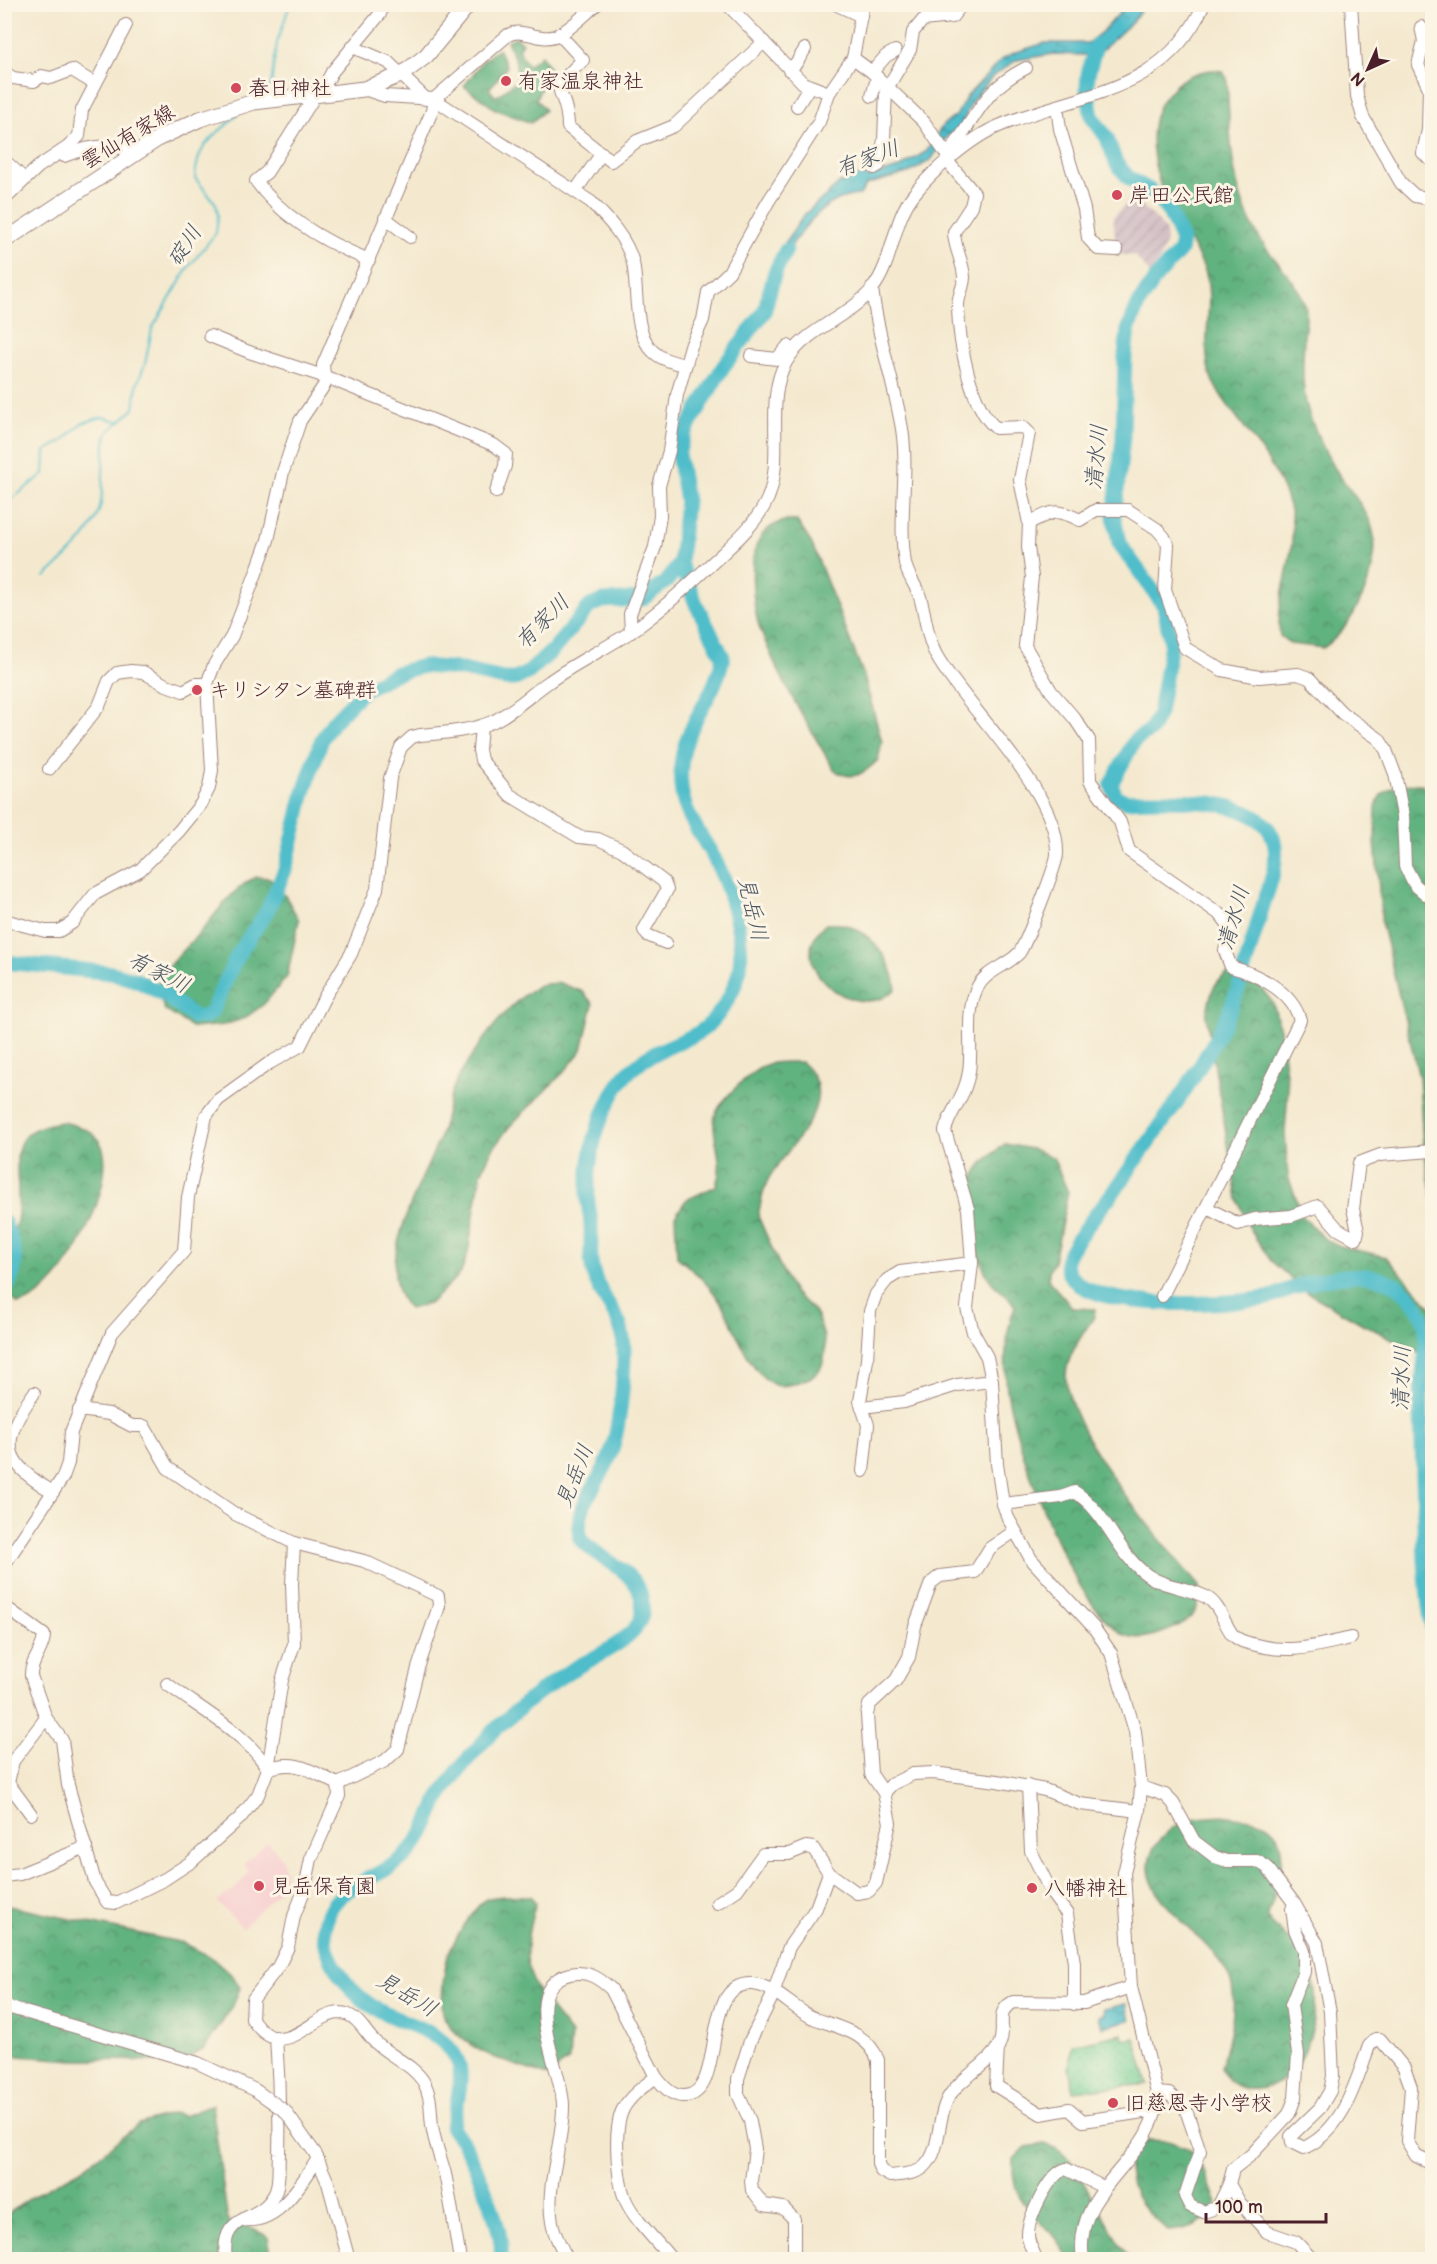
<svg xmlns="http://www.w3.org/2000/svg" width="1437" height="2264" viewBox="0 0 1437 2264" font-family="'Balsamiq Sans','Klee One',sans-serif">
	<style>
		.built { fill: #f7d0d0 }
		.industrial { fill: url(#industrial-furrows) }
		.forest { fill: url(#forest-crowns); stroke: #566855; stroke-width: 1.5 }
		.park { fill: url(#park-dots); stroke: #607860; stroke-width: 1.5 }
		.water { fill: url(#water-ripples); stroke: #4d6e7a; stroke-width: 1.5 }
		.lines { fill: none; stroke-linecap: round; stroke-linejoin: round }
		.stream { stroke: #50bdca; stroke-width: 2 }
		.river { stroke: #50bdca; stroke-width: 15 }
		.minor-casing { stroke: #9f847d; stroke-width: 14 }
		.major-casing { stroke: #9f847d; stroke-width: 17 }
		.minor { stroke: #fff; stroke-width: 12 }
		.major { stroke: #fff; stroke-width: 15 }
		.minor-bridge-casing { stroke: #9f847d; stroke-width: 14; stroke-linecap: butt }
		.minor-bridge { stroke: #fff; stroke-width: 12 }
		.poi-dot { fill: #d1495b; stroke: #fcf5e5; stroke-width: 2 }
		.labels { text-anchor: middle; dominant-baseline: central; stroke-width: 6; stroke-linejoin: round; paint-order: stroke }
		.poi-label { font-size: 21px; fill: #4a1f2b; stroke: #fcf5e5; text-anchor: start }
		.street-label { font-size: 21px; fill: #4a1f2b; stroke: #fcf5e5 }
		.water-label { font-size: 22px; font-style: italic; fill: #4c5663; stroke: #fcf5e5 }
	</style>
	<defs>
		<pattern id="industrial-furrows" width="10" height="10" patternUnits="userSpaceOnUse" patternTransform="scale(1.5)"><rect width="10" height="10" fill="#d2bec5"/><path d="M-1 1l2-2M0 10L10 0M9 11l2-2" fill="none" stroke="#b6a3a9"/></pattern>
		<pattern id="forest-crowns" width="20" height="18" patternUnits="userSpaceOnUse" patternTransform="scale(1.5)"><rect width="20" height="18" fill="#61b27f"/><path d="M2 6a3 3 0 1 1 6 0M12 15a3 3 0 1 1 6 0" fill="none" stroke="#529068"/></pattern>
		<pattern id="park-dots" width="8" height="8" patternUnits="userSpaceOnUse" patternTransform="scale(1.5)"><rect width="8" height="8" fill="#77d096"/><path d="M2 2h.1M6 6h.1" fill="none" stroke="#68b281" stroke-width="1.8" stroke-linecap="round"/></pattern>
		<pattern id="water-ripples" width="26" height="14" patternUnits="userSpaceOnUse" patternTransform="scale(1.5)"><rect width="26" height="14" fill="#50bdca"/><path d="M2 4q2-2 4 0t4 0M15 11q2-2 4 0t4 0" fill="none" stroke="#4499a4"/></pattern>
	</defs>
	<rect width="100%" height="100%" fill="#fcf5e5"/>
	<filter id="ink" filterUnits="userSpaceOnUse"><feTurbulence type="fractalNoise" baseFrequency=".0167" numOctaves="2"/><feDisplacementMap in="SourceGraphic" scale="12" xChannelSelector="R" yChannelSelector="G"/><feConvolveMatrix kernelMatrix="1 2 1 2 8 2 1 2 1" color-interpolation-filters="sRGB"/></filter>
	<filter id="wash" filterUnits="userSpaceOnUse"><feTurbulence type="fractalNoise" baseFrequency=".008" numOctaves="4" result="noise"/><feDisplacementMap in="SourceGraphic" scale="24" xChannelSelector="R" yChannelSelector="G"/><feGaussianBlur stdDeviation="1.35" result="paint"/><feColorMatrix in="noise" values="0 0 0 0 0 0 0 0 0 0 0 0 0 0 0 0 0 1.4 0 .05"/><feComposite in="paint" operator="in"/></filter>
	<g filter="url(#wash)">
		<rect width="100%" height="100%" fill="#f4e9cf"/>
		<polygon class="built" points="268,1841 282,1858 286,1882 243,1928 216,1901 233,1891 249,1872 244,1864"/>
		<polygon class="industrial" points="1133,197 1160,223 1166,232 1166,241 1160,259 1150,274 1135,256 1117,254 1113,217"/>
		<g class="forest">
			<polygon points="516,37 522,43 518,49 528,66 541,55 550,69 536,99 545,110 531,123 495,109 464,86 483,61 498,49 507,67 489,89 496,97 517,80 516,62 507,41"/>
			<path d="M1213,70L1222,71L1227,78C1230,132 1229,190 1259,237C1272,260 1297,279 1305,305C1308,314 1305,327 1304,336C1303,366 1300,393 1312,422C1319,439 1326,455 1336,470C1349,491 1371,512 1374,537C1379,573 1352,629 1323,648L1291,644L1280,636C1274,593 1302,549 1289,506C1279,472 1257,444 1236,416C1228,406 1219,394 1213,382C1198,350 1215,309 1206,274C1198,248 1176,224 1165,198C1153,168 1144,125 1164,98C1178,80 1190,72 1213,70Z"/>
			<path d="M784,521H797L812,544L863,673L882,742L878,760C864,774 853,782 834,770C808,724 777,676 759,626C753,608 748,556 759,540C765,529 773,525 784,521Z"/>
			<polygon points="1421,784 1427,791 1432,812 1432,1198 1423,1144 1419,1077 1382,926 1375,842 1376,807 1380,796 1396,785"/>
			<path d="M256,877L270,878L286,897L299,920L287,977L264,1004L245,1018L224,1025L193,1028L165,1010L156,988C167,963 185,949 203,929C220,909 233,888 256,877Z"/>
			<path d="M826,924C832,924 839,923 845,925C872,932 894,963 896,989C856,1028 778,962 826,924Z"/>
			<path d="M1229,973L1259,985L1273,1003L1280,1030L1288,1089L1285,1133L1288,1176L1303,1217L1325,1239L1340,1246L1386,1257L1432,1308V1359L1361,1323L1308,1293L1271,1261L1252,1233L1237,1198L1206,1016C1210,998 1211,982 1229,973Z"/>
			<path d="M560,983L583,992L593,1004L582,1050L565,1071L509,1127L492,1150L481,1173L468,1252L461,1273L429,1304L409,1309C370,1269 422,1183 439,1139C445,1124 447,1107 452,1091C463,1062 512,995 542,985C547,983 555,984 560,983Z"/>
			<path d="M801,1062C845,1098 790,1144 770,1176C763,1187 761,1203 758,1216C767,1237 782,1273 793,1291C798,1298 807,1303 813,1310C827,1331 834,1372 804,1380C794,1383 782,1389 773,1384C746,1370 735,1323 719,1300C708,1283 693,1270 677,1257L675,1216L686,1200L716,1186C725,1160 713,1145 714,1121C715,1103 751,1071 768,1064C777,1061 791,1062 801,1062Z"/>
			<path d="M63,1122C77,1126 94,1129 101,1144C120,1182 62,1299 18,1304L4,1291C4,1283 4,1275 5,1267C7,1249 17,1231 18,1213C21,1162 0,1129 63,1122Z"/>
			<path d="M1005,1144L1032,1149L1053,1157L1068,1192L1054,1262L1049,1270V1281L1073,1308L1095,1309L1094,1317C1083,1334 1065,1357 1066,1379C1071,1439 1160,1540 1199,1586C1200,1607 1197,1616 1178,1626C1164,1633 1141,1642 1125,1635C1073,1608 1022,1462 1010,1406C1003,1377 1004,1333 1015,1306C1009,1295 997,1290 990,1280C976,1261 965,1199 974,1177C981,1162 992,1154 1005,1144Z"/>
			<path d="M1229,1816C1240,1818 1256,1818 1266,1824C1295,1841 1276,1891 1268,1915L1269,1921C1279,1931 1301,1949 1307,1961C1329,2004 1307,2095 1248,2089C1233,2087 1227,2080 1221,2068C1228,2043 1237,2012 1232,1986C1222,1937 1116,1893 1159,1841C1180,1816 1198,1817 1229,1816Z"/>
			<path d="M505,1896H530L536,1903C515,1970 531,1984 571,2034L569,2060L548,2076C512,2064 466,2053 445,2019C439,2008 444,1969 448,1956C451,1944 476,1905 486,1899C491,1897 499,1897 505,1896Z"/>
			<polygon points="4,1905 184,1943 214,1959 233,1976 240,1988 233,2006 204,2049 184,2061 74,2060 5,2055"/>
			<polygon points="212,2105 228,2222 253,2228 268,2237 272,2259 5,2260 5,2216 39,2192 81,2170 139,2124 174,2113 183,2116"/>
			<path d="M1148,2140L1168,2141L1190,2149L1206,2174L1217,2204C1206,2224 1190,2229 1168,2231C1140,2205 1130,2198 1128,2158Z"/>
			<path d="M1044,2144L1057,2149L1070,2160L1129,2259H1068C1051,2216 1010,2217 1013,2160L1026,2147Z"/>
		</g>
		<polygon class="park" points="1123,2034 1124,2040 1135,2038 1148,2084 1074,2091 1069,2068 1072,2045"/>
		<g class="water">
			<path d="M1127,5H1145L1132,22L1102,50L1087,55L1053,54L1017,60L993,76L972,101L961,126L946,138L931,160L911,172L866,185L860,195C818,196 793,243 773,274L785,243L804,215L840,183L860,175L868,177L899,168L927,151L943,125L956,116L967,96L1002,59L1016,52L1045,43H1088L1104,30Z"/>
			<polygon points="1126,2004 1130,2020 1102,2027 1099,2016 1105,2015 1104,2009"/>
		</g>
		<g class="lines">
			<g class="stream">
				<polyline points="258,94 271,85 277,43 290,4"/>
				<polyline points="4,505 44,474 45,451 63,441 82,423 103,417 120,422"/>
				<path d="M45,577C66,557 95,534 101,503C104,482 102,460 106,438L109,431L134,409L137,384L145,364L152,329L188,268L216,233L218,216L216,204L195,178C198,141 212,140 237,115"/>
			</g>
			<g class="river">
				<path d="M1096,45L1088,74L1087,88L1092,117L1107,138L1116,163L1129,178L1151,191L1169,212L1182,240L1180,251L1157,276L1138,305L1128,330L1125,355L1123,438L1114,516L1119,543L1164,606L1171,643L1159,713L1151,730L1135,740L1111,784L1116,796L1125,801C1163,799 1269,794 1275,846C1278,867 1267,892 1261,912C1250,948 1241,987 1225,1021C1196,1080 1155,1132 1118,1186C1108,1199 1065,1251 1066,1263C1069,1316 1231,1304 1267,1298C1276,1296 1283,1292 1292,1288C1322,1278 1368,1267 1397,1286C1409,1294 1421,1309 1425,1324C1430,1347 1421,1374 1421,1398C1421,1439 1424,1479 1424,1520C1424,1556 1426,1591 1432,1627"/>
				<polyline points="4,962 112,973 136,980 165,995 194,1017 205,1017 211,1013 237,956 267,911 285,870 304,792 322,739 333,722 365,689 397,673 423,666 458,669 504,679 515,679 529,672 553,650 590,606 603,601 642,599 667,581 680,563 686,501 678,454 684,434 723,367 764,312 775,272 786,250"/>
				<path d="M4,1222C15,1247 21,1267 4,1291"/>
				<path d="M500,2260C508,2237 476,2165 463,2143C460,2137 455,2134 452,2128C454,2110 464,2083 459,2065C448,2030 402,2025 375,2008C347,1991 314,1949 328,1914C340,1883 384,1877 406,1855C430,1831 429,1811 447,1786C478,1742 521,1703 565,1674C585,1661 638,1640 642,1614C648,1571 602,1564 580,1539C575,1500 600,1486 611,1453C620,1425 624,1380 624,1350C623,1313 606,1309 595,1278C588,1260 592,1244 591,1225C591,1216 588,1208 588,1200C587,1168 593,1132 608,1104C615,1089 623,1075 637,1065C655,1050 679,1044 698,1033C717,1022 734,993 739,972C746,941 729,885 714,858C701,834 683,813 681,786C676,728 714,705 723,657L696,604L680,563"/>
			</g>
		</g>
	</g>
	<g filter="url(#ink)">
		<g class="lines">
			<g class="minor-casing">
				<g id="minor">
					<polyline points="727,4 803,83 829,93"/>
					<polyline points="835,4 861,16"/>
					<polyline points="1351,4 1357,96 1363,117 1401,183 1415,196 1432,199"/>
					<polyline points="1421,27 1424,41 1418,65 1429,88 1428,130 1423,153 1432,161"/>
					<path d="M559,34L583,60C542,98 568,84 568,127L611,161L637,141L674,126L764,42"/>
					<polyline points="355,48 388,62 426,99"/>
					<path d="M853,58L872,72L924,122L947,155L948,162L974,193L971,206L954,232C954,247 963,261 964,277C964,288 957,297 958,308C959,341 970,407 996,428L1023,427L1029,433L1020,480L1029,523L1028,547L1032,577L1025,646L1051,691L1075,719L1089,740L1090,781L1120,822L1129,851L1221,915L1230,927L1225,951L1231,967C1257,974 1292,991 1300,1020L1162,1296"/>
					<polyline points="789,70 797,62 805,49"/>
					<polyline points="4,72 13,78 34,81 42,76 51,78 72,70 95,84"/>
					<polyline points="872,72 886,56 895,51"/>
					<path d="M364,89L385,96L434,99L591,202C608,219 627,239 633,263C639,291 631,339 659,356C666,361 677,363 685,365"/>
					<path d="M313,94L311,102L267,172L256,181C283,219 327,243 369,260"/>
					<polyline points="320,94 332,72 380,14 383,4"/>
					<polyline points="872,96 877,78"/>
					<polyline points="797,106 809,87"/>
					<polyline points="1057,106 1060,129 1084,209 1088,238 1098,249 1117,250"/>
					<path d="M947,155C977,119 980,91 1026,68"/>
					<path d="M64,156C86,147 113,141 136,153"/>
					<polyline points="4,160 20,175 13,186"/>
					<polyline points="874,168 879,165 884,140 886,90 910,50 913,32 923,20 952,17 962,4"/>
					<polyline points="576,190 602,153"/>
					<polyline points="4,200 38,167 68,147 79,136 82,110 126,25"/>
					<polyline points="385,218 410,237"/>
					<path d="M872,288C877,336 894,381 902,429C909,473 898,519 905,563C907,575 916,585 920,597C926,616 926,636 936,655C966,709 1059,790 1057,854C1057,864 1025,946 1019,953C1007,966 985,971 977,988C963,1017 976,1055 966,1084C961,1101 949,1114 945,1131L968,1209L972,1263L967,1308L973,1332L987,1357L992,1381L997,1464L1003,1504L1008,1518L1031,1559L1094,1628L1111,1653L1135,1731L1141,1787L1139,1811L1124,1873L1131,1987L1157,2093C1158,2161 1071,2185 1083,2260"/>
					<polyline points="210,336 249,352 326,377 494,445 506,454 505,466 496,492"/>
					<polyline points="751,356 777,359 788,346"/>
					<path d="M1029,523C1053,511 1055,508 1080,520L1096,510H1128L1157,529L1164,537L1168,545L1165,590L1185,648L1222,670L1259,677L1298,674L1309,678L1342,713L1379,739L1386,750L1395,774L1403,816L1405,866L1415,885L1432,899"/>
					<polyline points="631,632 630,614 655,547 660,516 659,486 669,451 677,395 691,346 703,320 708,292 729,272 768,202 819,122 829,93 853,58 863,4"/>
					<polyline points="481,726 479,750 481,760 510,795 579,837 598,839 622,850 664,882 667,890 644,930 647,935 666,943"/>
					<polyline points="49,769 99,706 109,681 117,673 131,671 143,672 164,684 183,691 196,684 207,684"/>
					<path d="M4,920L45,931H59L72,923L95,894L140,870L179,831L201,804L209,788L212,770L207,684L214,665L232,636L255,576L268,540L283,472L300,421L325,384L323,365L432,111L434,99L508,35C523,27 539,42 555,36C569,31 585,14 597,4"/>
					<polyline points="1207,1208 1238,1224 1255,1219 1291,1216 1318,1206 1338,1229 1356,1239 1358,1231 1353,1209 1359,1163 1380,1155 1432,1151"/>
					<path d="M34,1393C0,1441 0,1461 53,1492"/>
					<polyline points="862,1407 904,1402 957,1385 992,1381"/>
					<polyline points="79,1410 109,1414 132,1426 144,1426 168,1468 235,1514 294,1543 364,1561 438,1596 439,1606 418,1668 398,1749 385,1761 338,1784"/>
					<polyline points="863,1471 868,1425 860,1401 867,1360 870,1311 876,1294 887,1280 900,1272 972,1263"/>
					<path d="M1003,1504L1061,1497L1075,1492C1101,1509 1111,1536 1130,1559C1156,1590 1175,1582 1206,1597C1220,1605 1223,1622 1232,1634C1237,1640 1244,1642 1252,1644C1290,1655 1314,1646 1351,1638"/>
					<path d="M4,1565L63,1477L68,1463L71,1432L112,1333L184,1251L188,1197L206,1116L218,1100L268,1064L300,1046L324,998L351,954L377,889L390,778L401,747L412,737L420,735C444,733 472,731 494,721C514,711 531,694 550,681C575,663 603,650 629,633C662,611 691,582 721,555C739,538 758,521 768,498C785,456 764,400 786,362C805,328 849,318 873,288C894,260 892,221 914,194C933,170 972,137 999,126C1079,92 1164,95 1204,4"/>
					<path d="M4,1606L44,1635C44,1650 30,1661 31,1676L46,1718L62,1740L68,1785L95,1882L107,1902L116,1903L165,1879L191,1862L240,1818L258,1795L268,1769L282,1680L294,1644L292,1584L294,1543"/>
					<path d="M167,1684C200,1709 246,1733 268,1769"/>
					<path d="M268,1769C296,1758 312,1772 338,1784"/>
					<path d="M338,1784L339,1796L311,1859L305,1888L294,1916L288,1947L278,1967L253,1999L252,2019C284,2066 310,2014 340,2013C356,2013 364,2031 374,2041C389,2056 412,2064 423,2081C432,2096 430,2110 432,2125C434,2142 441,2158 445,2174C451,2202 455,2231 460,2260"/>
					<polyline points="1028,1786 1031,1851 1052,1894 1067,1914 1074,1963 1074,2004"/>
					<path d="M1141,1787L1165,1795L1173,1803L1194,1841L1215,1857L1227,1861H1257L1267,1867L1294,1903L1317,1943L1330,2012L1333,2076L1330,2091L1320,2108L1291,2136L1292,2142L1304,2148C1344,2129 1355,2084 1369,2046L1376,2039H1380L1404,2068L1411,2087L1407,2141L1416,2156L1432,2164"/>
					<polyline points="884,1793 892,1784 913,1774 933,1773 997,1781 1045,1790 1080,1804 1139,1811"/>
					<polyline points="31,1814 8,1783 13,1761 46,1718"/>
					<polyline points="4,1876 20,1874 86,1847"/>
					<polyline points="717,1903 737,1890 763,1854 789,1854 806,1847 813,1848 829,1873"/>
					<polyline points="1294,1904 1292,1909 1295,1930 1304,1951 1304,1972 1291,2005 1298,2054 1295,2098 1289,2114 1251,2155 1233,2169 1229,2184 1240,2203 1267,2232 1296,2242 1313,2260"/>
					<polyline points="4,2006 198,2063 255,2090"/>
					<polyline points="998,2047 996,2086 1041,2114 1069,2109 1083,2121 1157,2110"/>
					<path d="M656,2077C644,2086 630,2096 623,2109C613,2129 617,2181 626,2201C636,2222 657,2241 672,2260"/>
					<polyline points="1157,2093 1169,2094 1185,2107 1200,2151 1185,2196 1190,2206 1204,2212 1218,2207 1229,2184"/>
					<polyline points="315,2153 328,2183 349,2260"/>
					<path d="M245,2220C280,2223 300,2184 318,2159"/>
					<path d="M226,2260C219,2209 261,2226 276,2191C280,2180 278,2165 279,2154C280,2114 279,2076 276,2037"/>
					<path d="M568,2260C561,2247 554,2235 552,2222C545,2183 564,2143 563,2104C562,2069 517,1987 570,1974C587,1970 599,1978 611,1989L656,2077C663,2086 672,2097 685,2096C728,2093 698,1982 752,1984C775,1985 794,2011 816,2019C840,2028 868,2033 878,2060V2164L881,2171L890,2176C900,2175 918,2174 925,2166C941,2151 937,2119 947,2100C958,2078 986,2068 998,2047C1008,2031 993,2012 1013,2002L1084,2003L1131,1987"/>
					<polyline points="794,2260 794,2219 783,2208 764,2205 752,2190 751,2181 755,2149 750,2121 738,2094 738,2079 750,2041 771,1999 789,1947 816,1908 829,1873 857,1893 869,1891 876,1883 890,1823 884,1793 871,1774 867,1715 869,1705 896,1680 909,1657 915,1626 931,1583 940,1576 975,1572 990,1548 1015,1531"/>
					<path d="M1036,2260C1034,2250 1027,2244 1028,2233C1029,2217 1049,2173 1066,2169L1103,2187"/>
				</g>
			</g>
			<g class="major-casing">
				<polyline id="major" points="4,241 159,138 200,119 254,102 364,89 401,75 426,56 469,4"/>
			</g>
			<use href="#minor" class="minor"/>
			<use href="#major" class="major"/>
			<g class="minor-bridge-casing">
				<polyline id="minor-bridge" points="255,2090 285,2111 315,2153"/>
			</g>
			<use href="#minor-bridge" class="minor-bridge"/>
		</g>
	</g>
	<g class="poi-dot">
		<circle cx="506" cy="81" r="6"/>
		<circle cx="236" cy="88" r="6"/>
		<circle cx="1117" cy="195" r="6"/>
		<circle cx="197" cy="690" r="6"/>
		<circle cx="259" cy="1886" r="6"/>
		<circle cx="1032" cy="1888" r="6"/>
		<circle cx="1113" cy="2103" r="6"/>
	</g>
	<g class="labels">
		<g class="poi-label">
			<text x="518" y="81">有家温泉神社</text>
			<text x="248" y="88">春日神社</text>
			<text x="1129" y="195">岸田公民館</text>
			<text x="209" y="690">キリシタン墓碑群</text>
			<text x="271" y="1886">見岳保育園</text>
			<text x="1044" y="1888">八幡神社</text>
			<text x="1125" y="2103">旧慈恩寺小学校</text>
		</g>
		<g class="street-label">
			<text transform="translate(128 137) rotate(-31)">雲仙有家線</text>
		</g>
		<g class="water-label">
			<text transform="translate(868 159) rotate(-20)">有家川</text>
			<text transform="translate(185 246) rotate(-57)">碇川</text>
			<text transform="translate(1097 457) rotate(-85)">清水川</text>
			<text transform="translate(543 622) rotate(-45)">有家川</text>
			<text transform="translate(752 909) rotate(77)">見岳川</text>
			<text transform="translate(1234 918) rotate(-74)">清水川</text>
			<text transform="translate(159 973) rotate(27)">有家川</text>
			<text transform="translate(1402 1378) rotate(-88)">清水川</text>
			<text transform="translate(575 1476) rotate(-68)">見岳川</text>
			<text transform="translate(407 1995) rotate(31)">見岳川</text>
		</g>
	</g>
	<rect width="1437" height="2264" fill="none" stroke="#fcf5e5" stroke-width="24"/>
	<g transform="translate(1368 69) rotate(225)" stroke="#fcf5e5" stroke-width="4.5" paint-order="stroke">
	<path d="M0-4.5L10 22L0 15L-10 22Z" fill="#4a1f2b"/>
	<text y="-9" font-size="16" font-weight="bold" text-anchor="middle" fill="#4a1f2b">N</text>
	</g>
	<path d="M1206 2213v9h120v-9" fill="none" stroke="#4a1f2b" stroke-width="3"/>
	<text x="1215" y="2213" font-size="18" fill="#4a1f2b" stroke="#fcf5e5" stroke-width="4.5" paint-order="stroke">100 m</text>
</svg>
